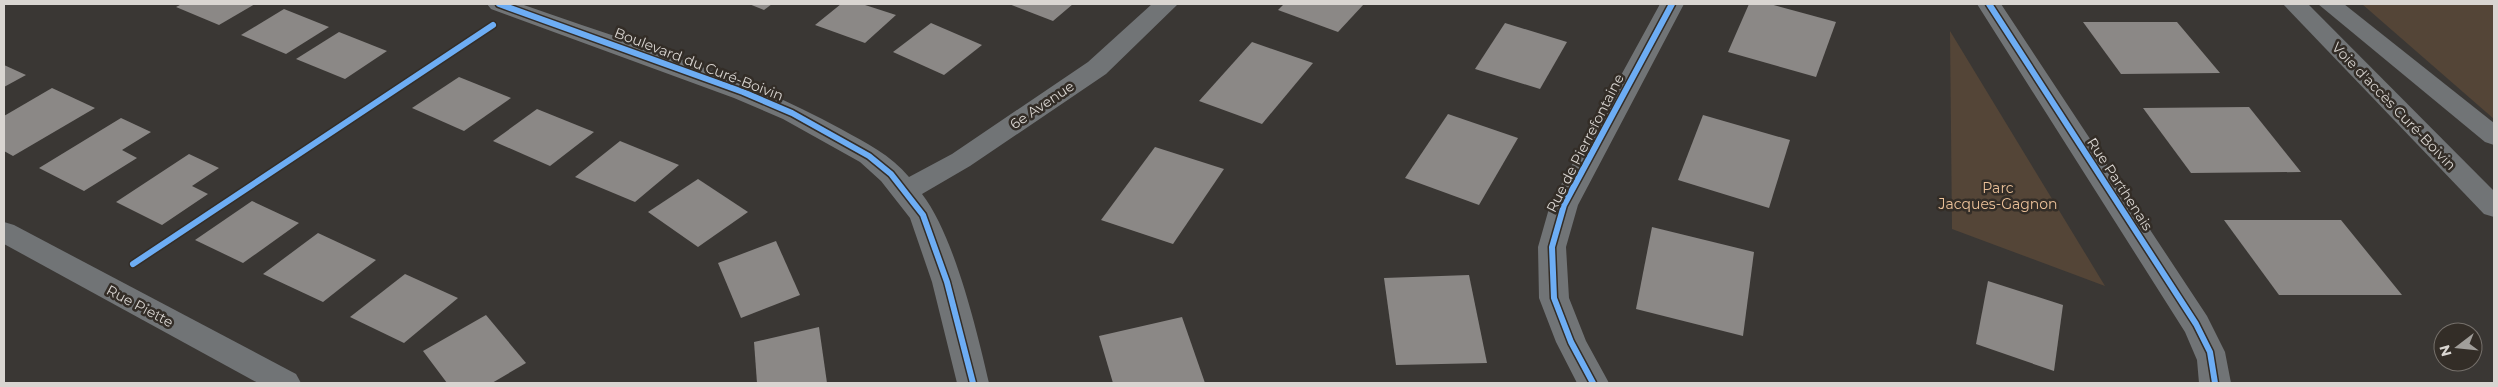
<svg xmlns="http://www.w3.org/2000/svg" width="2498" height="387" viewBox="0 0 2498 387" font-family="Montserrat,sans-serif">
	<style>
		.green { fill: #544537 }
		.building { fill: #8b8886 }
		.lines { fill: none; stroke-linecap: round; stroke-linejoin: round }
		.minor { fill: #717476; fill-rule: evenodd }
		.tertiary { fill: #717476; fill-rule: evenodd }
		.cycleway-casing { stroke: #332d27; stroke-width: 9 }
		.cycleway { stroke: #6dadf4; stroke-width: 6 }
		.labels { text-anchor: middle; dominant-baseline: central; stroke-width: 5; stroke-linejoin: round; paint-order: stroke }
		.street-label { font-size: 14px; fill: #d9d5d1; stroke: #332d27 }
		.park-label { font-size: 14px; fill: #ebc199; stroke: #332d27 }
	</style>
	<rect width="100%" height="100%" fill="#3a3734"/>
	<g class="green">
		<polygon points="2362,4 2494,4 2494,119"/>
		<polygon points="1950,31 2105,286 1952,229"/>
	</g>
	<g class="building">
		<polygon points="182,4 255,4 219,25 176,7"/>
		<polygon points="749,4 772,4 764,10"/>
		<polygon points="841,4 862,4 896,15 865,43 815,25"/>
		<polygon points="1009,4 1073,4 1053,21"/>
		<polygon points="1284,4 1364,4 1338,32 1278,10"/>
		<polygon points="1749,4 1770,4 1836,22 1816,77 1728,52"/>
		<polygon points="284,9 329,27 286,54 241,35"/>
		<polygon points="2083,22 2177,22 2220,73 2121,74"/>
		<polygon points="931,23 982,45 944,75 893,52"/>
		<polygon points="1505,23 1567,42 1540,89 1475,69"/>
		<polygon points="339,32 387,51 345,79 296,59"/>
		<polygon points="1252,42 1313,63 1262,124 1199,101"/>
		<polygon points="4,65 26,75 4,87"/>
		<polygon points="459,77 511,98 464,131 412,108"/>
		<polygon points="52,88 95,108 13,156 4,151 4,116"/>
		<polygon points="2249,107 2301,172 2191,173 2143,108"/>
		<polygon points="537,109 594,132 550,166 493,141"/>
		<polygon points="1448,114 1518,138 1479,205 1405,178"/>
		<polygon points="1703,115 1790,140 1769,208 1678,180"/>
		<polygon points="121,118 151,132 122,150 137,158 84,191 39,168"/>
		<polygon points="620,141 679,165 635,202 575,177"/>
		<polygon points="1155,147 1224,169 1173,244 1101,220"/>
		<polygon points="189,154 219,168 192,186 208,194 162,225 116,202"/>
		<polygon points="698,179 748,212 698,247 648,212"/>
		<polygon points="252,201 299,223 243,263 195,240"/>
		<polygon points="2224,220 2341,220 2402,295 2279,295"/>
		<polygon points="1652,227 1754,252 1743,336 1636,309"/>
		<polygon points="318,233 376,260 323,302 263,274"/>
		<polygon points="776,241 800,295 741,318 718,263"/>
		<polygon points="405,274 458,298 404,343 350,317"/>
		<polygon points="1469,275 1487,363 1396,365 1384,278"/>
		<polygon points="1988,281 2063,305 2054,371 1976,344"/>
		<polygon points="486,315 526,363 492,383 447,383 423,351"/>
		<polygon points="1182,317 1205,383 1113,383 1099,336"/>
		<polygon points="819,327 827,383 757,383 754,342"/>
	</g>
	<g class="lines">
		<g class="minor">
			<path d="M487,4H521C628,42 741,74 841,129C866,143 891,155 909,177L952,154L1088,62L1152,4H1178L1106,74L970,166L922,194C954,235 977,331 989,383H957L932,282L910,218L881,181L860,162L783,119L734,98L491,9Z"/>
			<polygon points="1660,4 1684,4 1578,205 1566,247 1569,298 1586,341 1609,383 1577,383 1556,342 1539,298 1538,247 1550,205"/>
			<polygon points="1977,4 2001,4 2207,316 2225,352 2231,383 2199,383 2197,360 2185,332"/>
			<polygon points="4,222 14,225 296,374 301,383 258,383 4,244"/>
		</g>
		<g class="tertiary">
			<polygon points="2283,4 2308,4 2494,191 2494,217 2484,214"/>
			<polygon points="2318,4 2344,4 2494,123 2494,145 2485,142"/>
		</g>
		<g class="cycleway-casing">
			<g id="cycleway">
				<polyline points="499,4 743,92 792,113 869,156 891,174 923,215 947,282 973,383"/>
				<polyline points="1989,4 2196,324 2210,352 2215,383"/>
				<polyline points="133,264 493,25"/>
				<polyline points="1593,383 1571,342 1554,298 1552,247 1564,205 1672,4"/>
			</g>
		</g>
		<use href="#cycleway" class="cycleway"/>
	</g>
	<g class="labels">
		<g class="street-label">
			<text transform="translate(699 64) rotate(21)">Boulevard du Curé-Boivin</text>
			<text transform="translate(1042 105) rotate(-34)">6e Avenue</text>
			<text transform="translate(2394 106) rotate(46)">Voie d'accès Curé-Boivin</text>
			<text transform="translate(1585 143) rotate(-63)">Rue de Pierrefontaine</text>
			<text transform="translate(2120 184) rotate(57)">Rue Parthenais</text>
			<text transform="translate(140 306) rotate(28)">Rue Piette</text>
		</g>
		<g class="park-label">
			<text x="1998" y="188">Parc<tspan x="1998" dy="16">Jacques-Gagnon</tspan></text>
		</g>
	</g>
	<rect width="2498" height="387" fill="none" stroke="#d9d5d1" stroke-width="10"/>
	<g transform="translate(2458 347) rotate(254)"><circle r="24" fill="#332d27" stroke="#75706b"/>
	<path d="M0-4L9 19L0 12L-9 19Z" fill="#a19e9a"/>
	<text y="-8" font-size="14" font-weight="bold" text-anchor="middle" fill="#d9d5d1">N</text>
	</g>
</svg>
